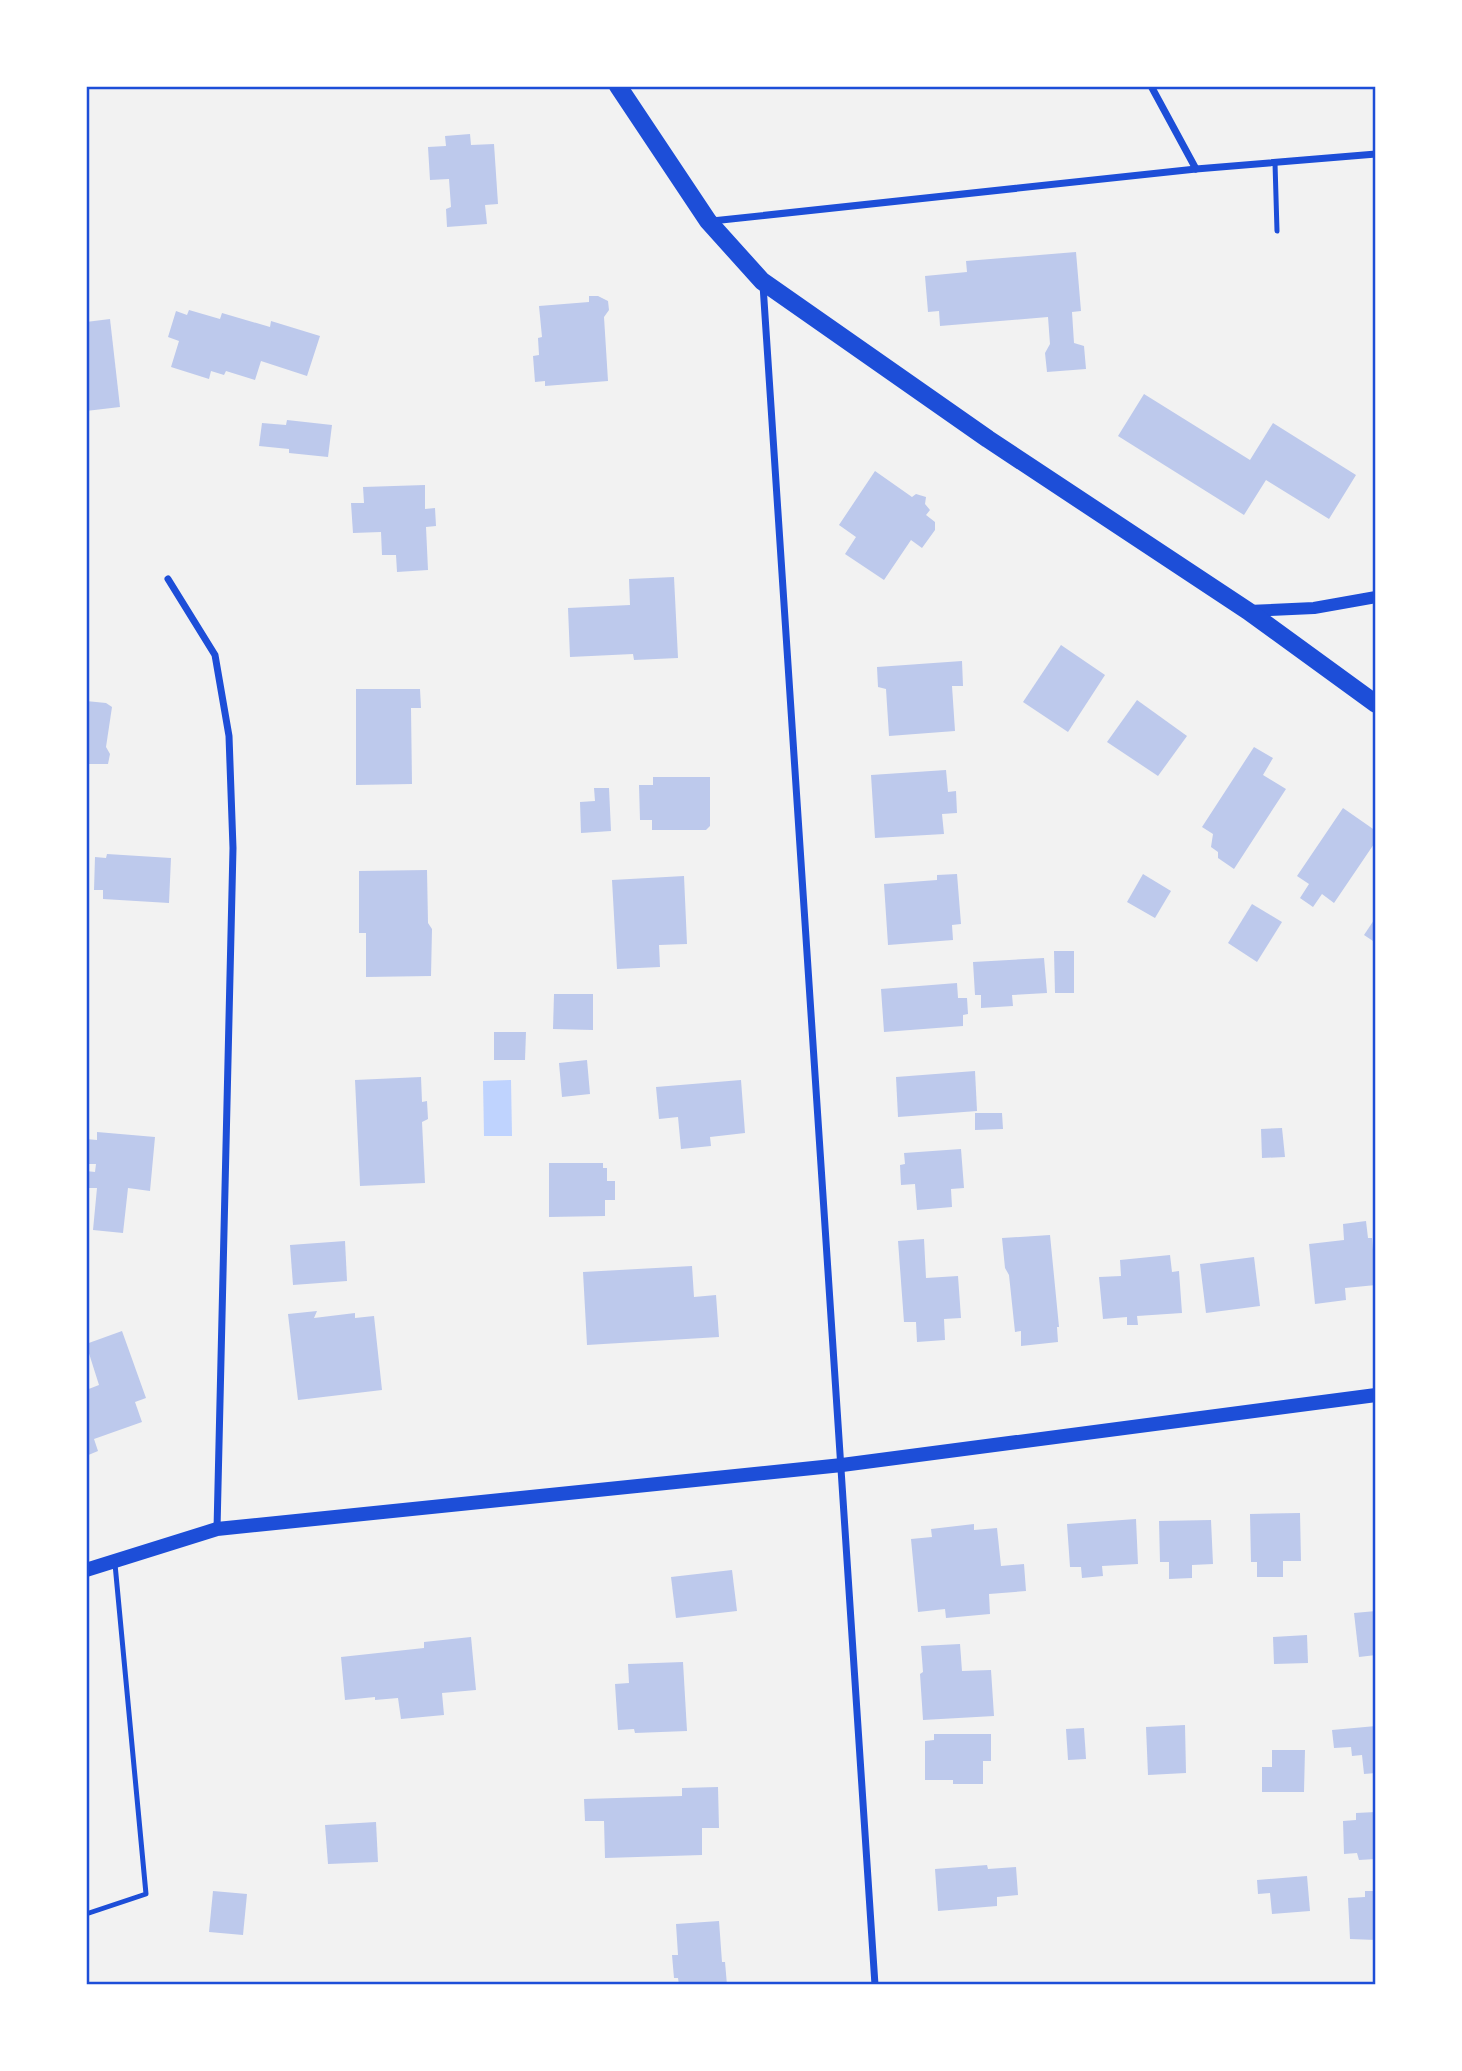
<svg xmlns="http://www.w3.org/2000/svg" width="1462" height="2071" viewBox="0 0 1462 2071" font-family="Commissioner,sans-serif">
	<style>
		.water { fill: #bfd3fe }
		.building { fill: #bdc9ec }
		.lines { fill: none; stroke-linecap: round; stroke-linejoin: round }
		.service { stroke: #1d4ed8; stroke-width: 5 }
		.minor { stroke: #1d4ed8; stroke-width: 7 }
		.tertiary { stroke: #1d4ed8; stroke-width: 12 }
		.secondary { stroke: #1d4ed8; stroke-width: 14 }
		.primary { stroke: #1d4ed8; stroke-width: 18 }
		.neatline { fill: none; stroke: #1d4ed8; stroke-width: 2.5 }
	</style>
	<rect width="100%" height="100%" fill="#f2f2f2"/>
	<polygon class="water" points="511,1080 512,1136 484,1136 483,1081"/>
	<g class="building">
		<polygon points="470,134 471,145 494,144 498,204 485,205 487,224 447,227 446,209 451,207 449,179 430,180 428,147 446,146 445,136"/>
		<polygon points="1076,252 1081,311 1072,312 1074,343 1084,346 1086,369 1047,372 1045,353 1050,344 1048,317 940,326 939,311 928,312 925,276 967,272 966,261"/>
		<polygon points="589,296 598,296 608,301 609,310 604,317 608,381 545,386 545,381 535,382 533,356 539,355 538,338 542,337 539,306 589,302"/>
		<polygon points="189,310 220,319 222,313 270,327 271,321 320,336 307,376 261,361 255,380 226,371 224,375 211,371 209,379 171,367 179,341 168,337 176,311 187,315"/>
		<polygon points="110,319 120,407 86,411 86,322"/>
		<polygon points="1144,394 1250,460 1273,423 1356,475 1329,519 1266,480 1244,515 1118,436"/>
		<polygon points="287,420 332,425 328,457 289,453 289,449 259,446 262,423 286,425"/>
		<polygon points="875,471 912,497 916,494 926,497 925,504 930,510 926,515 935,522 935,530 922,548 911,540 884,580 845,554 856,537 839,525"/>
		<polygon points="425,485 425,509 435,508 436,526 426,527 428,570 397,572 396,555 382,555 381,532 353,533 351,503 364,503 363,487"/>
		<polygon points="674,577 678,658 634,660 633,654 570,657 568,608 630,605 629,579"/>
		<polygon points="1061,645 1105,675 1068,732 1023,702"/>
		<polygon points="962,661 963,686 952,686 955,731 889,736 886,689 878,687 877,667"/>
		<polygon points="356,689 420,689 421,708 411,708 412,784 356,785"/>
		<polygon points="1137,700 1187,736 1158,776 1107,742"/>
		<polygon points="86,701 106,703 112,707 106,747 110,754 108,764 86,764"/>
		<polygon points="1254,747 1273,758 1263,775 1286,789 1234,869 1218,858 1218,852 1211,847 1213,834 1202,827"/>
		<polygon points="946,770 948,792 956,791 957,813 942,814 944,834 875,838 871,775"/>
		<polygon points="653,777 710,777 710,826 706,830 652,830 652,820 640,820 639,785 653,785"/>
		<polygon points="594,788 609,788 611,831 581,833 580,802 595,801"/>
		<polygon points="1343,808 1376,831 1376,841 1334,903 1322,894 1313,907 1300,898 1309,884 1297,876"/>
		<polygon points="107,854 171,858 169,903 103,899 103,890 94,890 95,857 106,858"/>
		<polygon points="427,870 428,923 432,929 431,976 366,977 366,933 359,933 359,871"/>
		<polygon points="957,874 961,924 952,925 953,940 888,945 884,884 937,880 937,875"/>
		<polygon points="1143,874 1171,891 1155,918 1127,902"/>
		<polygon points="684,876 687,944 659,945 660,967 617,969 612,880"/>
		<polygon points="1252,904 1282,922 1257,962 1228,943"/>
		<polygon points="1376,917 1376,943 1364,935"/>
		<polygon points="1054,951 1074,951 1074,993 1055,993"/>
		<polygon points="1044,958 1047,993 1012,995 1013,1006 981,1008 981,995 975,995 973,962"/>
		<polygon points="957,983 958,998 967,998 968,1014 963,1015 963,1026 884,1032 881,989"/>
		<polygon points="554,994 593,994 593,1030 553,1029"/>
		<polygon points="494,1032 526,1032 525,1060 494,1060"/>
		<polygon points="587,1060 590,1094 562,1097 559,1063"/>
		<polygon points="975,1071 977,1111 898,1117 896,1077"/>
		<polygon points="421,1077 422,1102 427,1101 428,1119 422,1122 425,1183 360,1186 355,1080"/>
		<polygon points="741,1080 745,1133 710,1137 711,1146 681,1149 678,1117 659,1119 656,1087"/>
		<polygon points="975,1113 1002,1113 1003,1129 975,1130"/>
		<polygon points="1282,1128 1285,1157 1262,1158 1261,1129"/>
		<polygon points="97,1132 155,1137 150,1191 128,1188 123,1233 93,1230 97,1188 86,1188 86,1171 95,1172 96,1164 86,1164 86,1139 97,1140"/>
		<polygon points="961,1149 964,1188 951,1189 952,1207 917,1210 915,1184 901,1185 900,1165 905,1164 904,1153"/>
		<polygon points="549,1163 603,1163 603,1168 607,1168 607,1181 615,1181 615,1200 605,1200 605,1216 549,1217"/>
		<polygon points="1366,1221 1368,1238 1372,1238 1376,1285 1345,1288 1346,1300 1315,1304 1309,1244 1344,1240 1343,1224"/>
		<polygon points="1050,1235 1059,1327 1057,1327 1058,1342 1021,1346 1021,1331 1015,1332 1009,1275 1005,1268 1002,1238"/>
		<polygon points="924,1239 926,1278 958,1276 961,1318 944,1319 945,1340 917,1342 916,1322 904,1322 898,1241"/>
		<polygon points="345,1241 347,1281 293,1285 290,1245"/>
		<polygon points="1170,1255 1172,1272 1179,1271 1182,1313 1137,1316 1138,1325 1127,1325 1127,1317 1103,1319 1099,1277 1121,1276 1120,1260"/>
		<polygon points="1254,1257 1260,1306 1206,1313 1200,1264"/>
		<polygon points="692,1266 694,1297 716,1295 719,1337 587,1345 583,1272"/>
		<polygon points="317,1311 314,1318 355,1313 355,1318 374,1316 382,1390 298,1400 288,1314"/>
		<polygon points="122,1331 146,1398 135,1402 142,1422 94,1439 98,1451 86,1456 86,1390 99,1385 86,1344"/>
		<polygon points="1300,1513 1301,1561 1283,1561 1283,1577 1257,1577 1257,1562 1251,1562 1250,1514"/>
		<polygon points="1136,1519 1138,1564 1102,1566 1103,1576 1082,1578 1081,1567 1070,1567 1067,1524"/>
		<polygon points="1211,1520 1213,1564 1192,1565 1192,1578 1169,1579 1169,1562 1160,1562 1159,1521"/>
		<polygon points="974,1524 974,1530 997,1528 1001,1566 1024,1564 1026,1591 989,1594 990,1614 946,1618 945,1609 918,1612 911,1539 932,1537 931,1529"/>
		<polygon points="732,1570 737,1611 676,1618 671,1577"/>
		<polygon points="1376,1611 1376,1655 1359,1657 1354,1613"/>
		<polygon points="1307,1635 1308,1663 1274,1664 1273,1637"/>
		<polygon points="471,1637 476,1690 442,1693 444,1715 401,1719 398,1698 375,1700 375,1697 345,1700 341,1657 424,1648 424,1642"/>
		<polygon points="960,1644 962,1671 991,1670 994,1716 923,1720 920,1674 923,1672 921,1646"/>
		<polygon points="683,1662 687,1731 635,1733 634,1729 618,1730 615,1684 629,1683 628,1664"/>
		<polygon points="1185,1725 1186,1773 1148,1775 1146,1727"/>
		<polygon points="1376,1726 1376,1773 1364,1774 1362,1755 1352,1756 1351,1747 1334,1748 1332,1730"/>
		<polygon points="1084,1728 1086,1759 1068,1760 1066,1729"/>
		<polygon points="934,1734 991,1734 991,1761 983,1761 983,1784 953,1784 953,1780 925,1780 925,1741 934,1740"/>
		<polygon points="1272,1750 1305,1750 1304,1792 1262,1792 1262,1767 1272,1767"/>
		<polygon points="718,1787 719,1828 702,1828 702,1855 605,1858 604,1821 585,1821 584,1799 682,1796 682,1788"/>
		<polygon points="1376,1812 1376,1859 1359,1860 1357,1853 1344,1854 1343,1821 1356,1820 1356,1813"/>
		<polygon points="376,1822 378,1862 328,1864 325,1825"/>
		<polygon points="987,1865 988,1869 1016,1867 1018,1895 997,1897 997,1906 938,1911 935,1869"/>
		<polygon points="1307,1876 1310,1911 1272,1914 1270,1893 1258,1894 1257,1880"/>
		<polygon points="213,1891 247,1894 243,1935 209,1932"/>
		<polygon points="1365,1891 1376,1891 1376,1940 1350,1939 1348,1898 1365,1897"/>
		<polygon points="719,1921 722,1962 725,1962 727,1985 679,1985 678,1978 674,1978 672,1955 678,1955 676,1924"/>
	</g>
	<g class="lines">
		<g class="service">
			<polyline points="1275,163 1277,231"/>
			<polyline points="86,1914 146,1894 115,1564"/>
		</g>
		<g class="minor">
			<polyline points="1151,86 1196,169"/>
			<polyline points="712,221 1196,169 1376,154"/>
			<polyline points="763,285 875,1985"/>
			<polyline points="168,579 215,655 229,736 233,848 217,1529"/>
		</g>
		<polyline class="tertiary" points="1248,611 1314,608 1376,597"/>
		<polyline class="secondary" points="86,1570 217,1529 842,1465 1376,1395"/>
		<polyline class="primary" points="618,86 708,221 762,281 988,439 1248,611 1376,704"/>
	</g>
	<rect width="1462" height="2071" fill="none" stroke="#ffffff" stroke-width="175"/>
	<rect x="88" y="88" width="1286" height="1895" class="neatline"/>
</svg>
